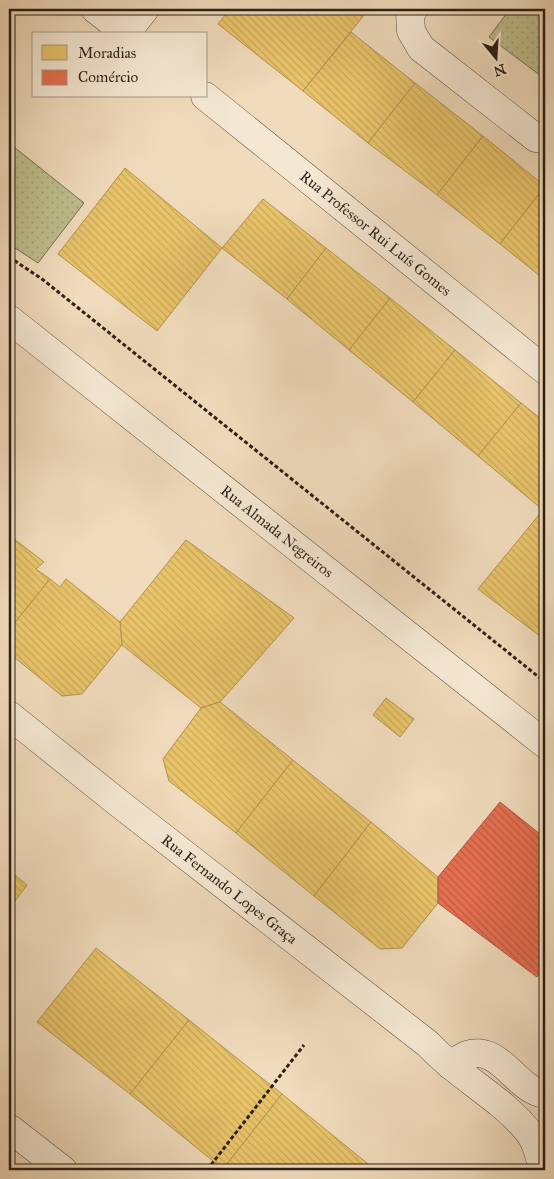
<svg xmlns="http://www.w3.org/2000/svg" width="554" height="1179" viewBox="0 0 554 1179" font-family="'IM FELL Great Primer',serif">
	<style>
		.grass { fill: url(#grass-dots); stroke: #766e51 }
		.homes { fill: url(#homes-back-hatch); stroke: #b19250 }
		.shops { fill: url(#shops-back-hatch); stroke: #af573f }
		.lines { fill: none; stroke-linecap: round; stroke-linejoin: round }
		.street-casing { stroke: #5e4d3f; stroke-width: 29 }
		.path { stroke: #2d1e15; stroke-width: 3; stroke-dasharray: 4 2.5; stroke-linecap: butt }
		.street { stroke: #f5e8d3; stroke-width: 28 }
		.labels { text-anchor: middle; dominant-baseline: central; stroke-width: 5; stroke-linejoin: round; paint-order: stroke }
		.street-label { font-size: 15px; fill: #2d1e15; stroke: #f5e8d3 }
	</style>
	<defs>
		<pattern id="grass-dots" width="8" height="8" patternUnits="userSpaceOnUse" patternTransform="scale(1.25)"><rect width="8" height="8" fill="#bfbe8d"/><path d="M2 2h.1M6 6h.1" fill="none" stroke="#a4a379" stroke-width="1.8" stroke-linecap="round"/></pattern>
		<pattern id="homes-back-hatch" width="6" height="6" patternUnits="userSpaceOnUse" patternTransform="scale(1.25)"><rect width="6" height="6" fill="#e9c46a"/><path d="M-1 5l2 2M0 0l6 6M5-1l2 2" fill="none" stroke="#c8a85b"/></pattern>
		<pattern id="shops-back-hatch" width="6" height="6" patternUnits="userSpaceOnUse" patternTransform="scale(1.25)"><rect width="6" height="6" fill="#e76f51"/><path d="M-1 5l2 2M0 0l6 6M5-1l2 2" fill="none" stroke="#bc5b42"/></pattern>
	</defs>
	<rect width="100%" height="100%" fill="#f0dbbc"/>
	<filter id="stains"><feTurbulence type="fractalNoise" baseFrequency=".004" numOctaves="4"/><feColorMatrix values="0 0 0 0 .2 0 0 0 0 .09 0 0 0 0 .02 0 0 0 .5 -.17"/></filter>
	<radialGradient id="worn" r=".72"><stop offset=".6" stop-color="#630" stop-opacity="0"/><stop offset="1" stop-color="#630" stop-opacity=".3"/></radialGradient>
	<g class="grass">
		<polygon points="510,9 545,9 545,79 489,37"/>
		<polygon points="9,143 84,203 38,263 9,244"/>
	</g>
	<g class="homes">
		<polygon points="230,9 369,9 303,91 218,24"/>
		<polygon points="351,32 415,83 368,143 303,91"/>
		<polygon points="415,83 483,136 437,195 368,143"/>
		<polygon points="483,136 545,186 500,244 437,195"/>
		<polygon points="125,168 222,248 157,331 58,254"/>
		<polygon points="545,186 545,280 500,244"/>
		<polygon points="263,199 326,248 287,299 222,248"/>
		<polygon points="326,248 390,298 349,350 287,299"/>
		<polygon points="390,298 455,350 413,402 349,350"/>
		<polygon points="455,350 521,403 478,456 413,402"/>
		<polygon points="521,403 545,422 545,507 543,510 478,456"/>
		<polygon points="543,510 545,511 545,640 478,589"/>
		<polygon points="9,535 44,562 36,569 50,579 9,630"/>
		<polygon points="186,540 294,618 220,702 201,708 122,645 120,622"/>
		<polygon points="50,579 60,587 66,579 120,622 122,645 82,694 62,696 9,653 9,630"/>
		<polygon points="386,698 414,719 400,737 373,715"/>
		<polygon points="220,702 293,760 236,833 169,781 163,759 201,708"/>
		<polygon points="293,760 371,822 314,896 236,833"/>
		<polygon points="371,822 438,877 438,903 402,948 380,949 314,896"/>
		<polygon points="9,870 27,885 9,909"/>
		<polygon points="96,948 189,1020 130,1094 37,1022"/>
		<polygon points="189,1020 282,1094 223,1169 130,1094"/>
		<polygon points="282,1094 373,1168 371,1170 223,1169"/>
	</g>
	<polygon class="shops" points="500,802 545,838 545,966 537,977 438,903 438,877"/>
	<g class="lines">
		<g class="street-casing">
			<g id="street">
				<polyline points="95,9 127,34"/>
				<polyline points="414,9 410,14 411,31 421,48 536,138 545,139"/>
				<polyline points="126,33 145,9"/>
				<path id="s1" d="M205,96L545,370"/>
				<path id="s2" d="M9,319L545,744"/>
				<path id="s3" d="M9,715L116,801L428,1044C450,1068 478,1085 503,1106C513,1115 525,1125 532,1137C538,1147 540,1159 543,1170"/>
				<path d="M450,1065C455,1062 461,1057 467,1055C501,1044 515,1090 545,1094"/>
				<polyline points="9,1128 63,1170"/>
			</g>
		</g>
		<g class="path">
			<polyline points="9,257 42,279 545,682"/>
			<polyline points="207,1170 304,1045"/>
		</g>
		<use href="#street" class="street"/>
	</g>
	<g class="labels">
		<g class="street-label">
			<text stroke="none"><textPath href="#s1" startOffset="219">Rua Professor Rui Luís Gomes</textPath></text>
			<text stroke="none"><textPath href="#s2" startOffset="342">Rua Almada Negreiros</textPath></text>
			<text stroke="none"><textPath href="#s3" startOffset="281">Rua Fernando Lopes Graça</textPath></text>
		</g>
	</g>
	<rect width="554" height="1179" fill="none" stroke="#f0dbbc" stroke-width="30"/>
	<rect x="10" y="10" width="534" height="1159" fill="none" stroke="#2d1e15" stroke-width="2.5"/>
	<rect x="15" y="15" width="524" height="1149" fill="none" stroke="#2d1e15"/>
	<rect x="32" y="32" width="175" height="65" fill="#f5e8d3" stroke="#a59787"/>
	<rect x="42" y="45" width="25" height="15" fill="#e9c46a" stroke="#a59787"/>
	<text x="78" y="58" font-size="15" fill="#2d1e15">Moradias</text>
	<rect x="42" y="70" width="25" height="15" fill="#e76f51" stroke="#a59787"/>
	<text x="78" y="82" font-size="15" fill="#2d1e15">Comércio</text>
	<g transform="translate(496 58) rotate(162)" stroke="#f5e8d3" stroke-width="4" paint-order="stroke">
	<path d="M0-4L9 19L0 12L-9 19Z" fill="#2d1e15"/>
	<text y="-8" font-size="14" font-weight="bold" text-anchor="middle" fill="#2d1e15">N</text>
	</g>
	<rect width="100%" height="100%" filter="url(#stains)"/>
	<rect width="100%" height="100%" fill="url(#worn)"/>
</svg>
